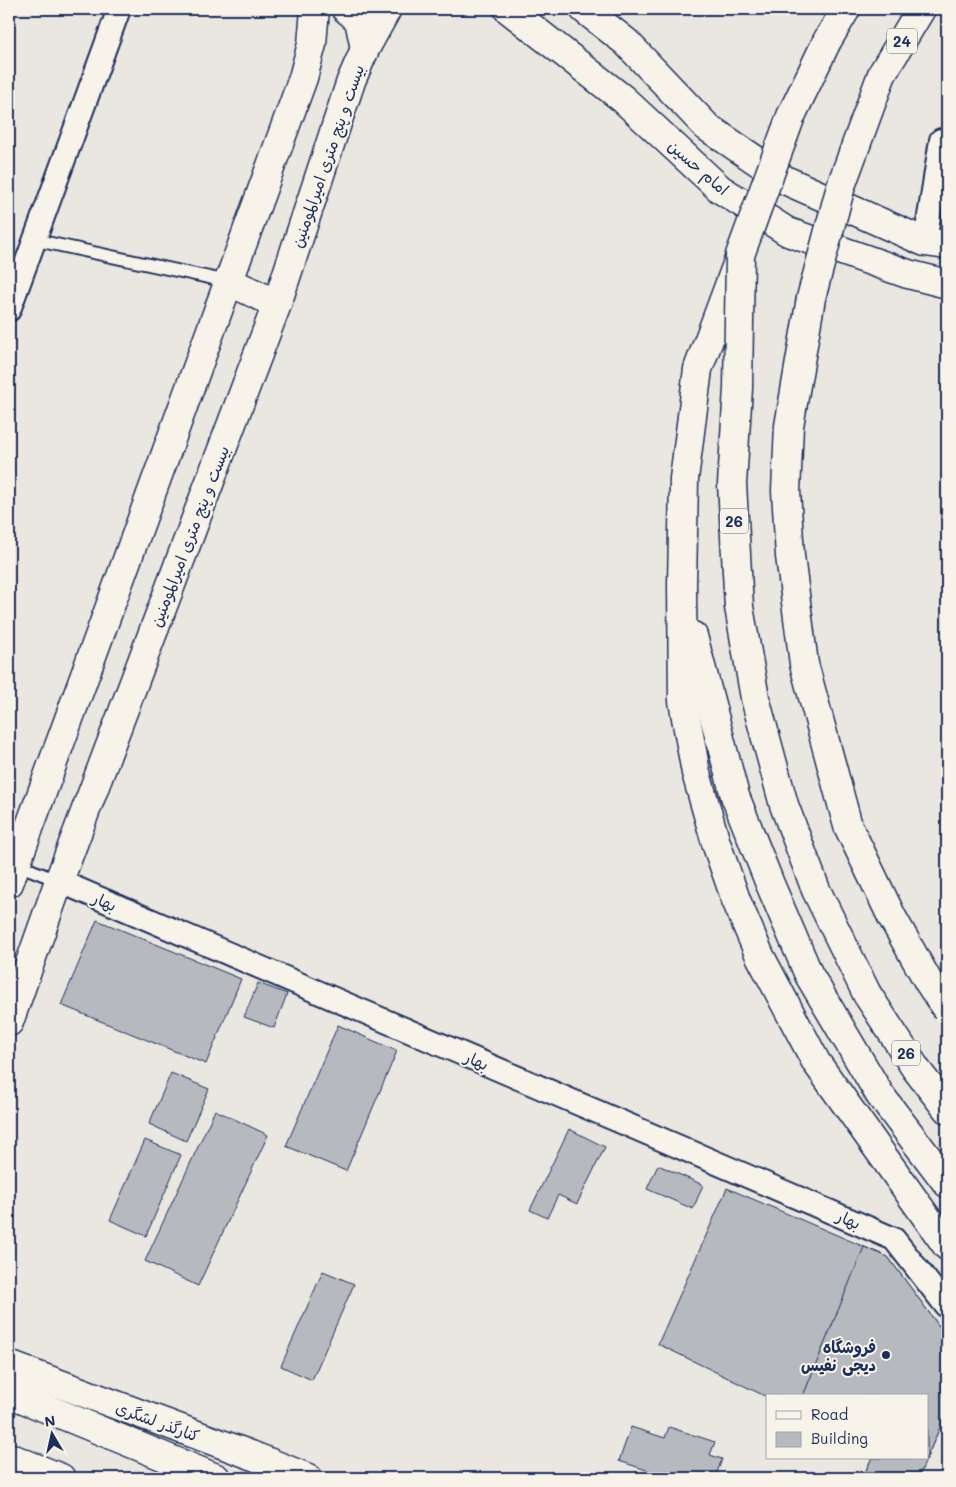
<svg xmlns="http://www.w3.org/2000/svg" width="956" height="1487" viewBox="0 0 956 1487" font-family="Mali,'Playpen Sans Arabic',sans-serif">
	<style>
		.building { fill: #b6babf; stroke: #1b2f5e }
		.lines { fill: none; stroke-linecap: round; stroke-linejoin: round }
		.lane-casing { stroke: #1b2f5e; stroke-width: 15 }
		.street-casing { stroke: #1b2f5e; stroke-width: 26 }
		.secondary-casing { stroke: #1b2f5e; stroke-width: 31 }
		.primary-casing { stroke: #1b2f5e; stroke-width: 31 }
		.highway-casing { stroke: #1b2f5e; stroke-width: 31 }
		.lane { stroke: #f7f3e8; stroke-width: 11 }
		.street { stroke: #f7f3e8; stroke-width: 22 }
		.secondary { stroke: #f7f3e8; stroke-width: 28 }
		.primary { stroke: #f7f3e8; stroke-width: 28 }
		.highway { stroke: #f7f3e8; stroke-width: 28 }
		.highway-bridge-casing { stroke: #1b2f5e; stroke-width: 31; stroke-linecap: butt }
		.highway-bridge { stroke: #f7f3e8; stroke-width: 28 }
		.poi-dot { fill: #1b2f5e; stroke: #f7f3e8; stroke-width: 2 }
		.labels { text-anchor: middle; dominant-baseline: central; stroke-width: 4; stroke-linejoin: round; paint-order: stroke }
		.shield { fill: #f7f3e8; stroke: #5d6a87; stroke-width: 1 }
		.shield-label { font-size: 15px; font-weight: bold; fill: #1b2f5e }
		.street-label { font-size: 16px; fill: #1b2f5e; stroke: #f7f3e8 }
		.poi-label { font-size: 16px; font-weight: bold; fill: #1b2f5e; stroke: #f7f3e8; text-anchor: end }
	</style>
	<rect width="100%" height="100%" fill="#eae7e0"/>
	<filter id="ink" filterUnits="userSpaceOnUse"><feTurbulence type="fractalNoise" baseFrequency=".02" numOctaves="2"/><feDisplacementMap in="SourceGraphic" scale="10" xChannelSelector="R" yChannelSelector="G"/><feConvolveMatrix kernelMatrix="1 2 1 2 8 2 1 2 1" color-interpolation-filters="sRGB"/></filter>
	<g filter="url(#ink)">
		<g class="building">
			<polygon points="97,920 241,979 206,1064 61,1005"/>
			<polygon points="258,983 287,994 274,1028 244,1017"/>
			<polygon points="338,1025 397,1051 346,1171 286,1146"/>
			<polygon points="171,1073 209,1089 186,1141 149,1124"/>
			<polygon points="215,1110 268,1135 198,1286 145,1261"/>
			<polygon points="569,1129 605,1147 577,1204 558,1195 547,1218 530,1210"/>
			<polygon points="145,1140 181,1155 146,1236 110,1220"/>
			<polygon points="658,1165 703,1185 693,1209 647,1189"/>
			<polygon points="727,1188 888,1257 947,1337 947,1411 927,1457 927,1396 767,1396 767,1397 658,1344"/>
			<polygon points="864,1247 888,1257 947,1337 947,1411 927,1457 927,1396 803,1396"/>
			<polygon points="323,1271 354,1284 312,1380 281,1366"/>
			<polygon points="631,1427 665,1438 669,1427 715,1442 710,1455 722,1459 715,1478 671,1478 619,1461"/>
			<polygon points="872,1458 927,1458 918,1478 862,1478"/>
			<polygon points="872,1458 927,1458 918,1478 862,1478"/>
		</g>
		<g class="lines">
			<g class="lane-casing">
				<g id="lane">
					<polyline points="35,240 230,282"/>
					<polyline points="16,864 59,881"/>
				</g>
			</g>
			<g class="street-casing">
				<g id="street">
					<polyline points="925,242 941,140"/>
					<polyline points="9,310 119,9"/>
					<polyline points="59,881 894,1239 947,1307"/>
				</g>
			</g>
			<g class="secondary-casing">
				<g id="secondary">
					<polyline points="346,9 359,20 365,49"/>
					<polyline points="508,9 623,99 720,189 788,232 908,274 947,284"/>
					<polyline points="584,9 626,42 707,127 785,180 925,242 947,245"/>
					<polyline points="230,282 277,304"/>
					<polyline points="9,883 303,78 312,44 315,9"/>
					<polyline points="9,1022 59,881 277,304 351,81 365,49 387,9"/>
				</g>
			</g>
			<g class="primary-casing">
				<polyline id="primary" points="9,1365 251,1455 308,1478"/>
			</g>
			<g class="highway-casing">
				<g id="highway">
					<polyline points="827,41 846,9"/>
					<polyline points="882,74 921,9"/>
					<polyline points="739,259 698,369 684,479 682,585 683,701 696,773 716,843 736,900 760,956 816,1062 947,1246"/>
					<polyline points="693,636 735,796 770,884 809,975 880,1095 947,1183"/>
					<polyline points="867,994 916,1069 947,1109"/>
					<polyline points="9,1393 216,1478"/>
					<polyline points="9,1457 61,1478"/>
				</g>
			</g>
			<use href="#lane" class="lane"/>
			<use href="#street" class="street"/>
			<use href="#secondary" class="secondary"/>
			<use href="#primary" class="primary"/>
			<use href="#highway" class="highway"/>
			<g class="highway-bridge-casing">
				<g id="highway-bridge">
					<polyline points="827,41 791,116 740,255 738,388 732,484 739,607 755,698 784,805 816,890 867,994"/>
					<polyline points="882,74 841,186 811,298 789,426 786,491 790,556 804,664 848,826 892,917 928,981 947,1010"/>
				</g>
			</g>
			<use href="#highway-bridge" class="highway-bridge"/>
		</g>
	</g>
	<circle class="poi-dot" cx="886" cy="1355" r="5"/>
	<g class="labels">
		<g class="shield">
			<rect x="887" y="28.5" width="30" height="25" rx="4"/>
			<rect x="720" y="508.5" width="28" height="25" rx="4"/>
			<rect x="892" y="1040.5" width="28" height="25" rx="4"/>
		</g>
		<g class="shield-label">
			<text x="902" y="41">24</text>
			<text x="734" y="521">26</text>
			<text x="906" y="1053">26</text>
		</g>
		<g class="street-label">
			<text transform="translate(327 156) rotate(-71)">بیست و پنج متری امیرالمومنین</text>
			<text transform="translate(699 167) rotate(41)">امام حسین</text>
			<text transform="translate(189 536) rotate(-69)">بیست و پنج متری امیرالمومنین</text>
			<text transform="translate(105 901) rotate(23)">بهار</text>
			<text transform="translate(477 1060) rotate(23)">بهار</text>
			<text transform="translate(849 1219) rotate(23)">بهار</text>
			<text transform="translate(158 1421) rotate(20)">کنارگذر لشگری</text>
		</g>
		<g class="poi-label">
			<text x="876" y="1346">فروشگاه<tspan x="876" dy="18">دیجی نفیس</tspan></text>
		</g>
	</g>
	<rect width="956" height="1487" fill="none" stroke="#f7f3e8" stroke-width="30"/>
	<rect x="15" y="15" width="926" height="1457" fill="none" stroke="#1b2f5e" stroke-width="2" filter="url(#ink)"/>
	<rect x="766" y="1394" width="162" height="65" fill="#f7f3e8" stroke="#9fa5b1"/>
	<rect x="776" y="1411" width="25" height="8" fill="#f7f3e8" stroke="#9fa5b1"/>
	<text x="811" y="1420" font-size="15" fill="#1b2f5e">Road</text>
	<rect x="776" y="1432" width="25" height="15" fill="#b6babf" stroke="#9fa5b1"/>
	<text x="811" y="1444" font-size="15" fill="#1b2f5e">Building</text>
	<g transform="translate(52 1434) rotate(351)" stroke="#f7f3e8" stroke-width="4" paint-order="stroke">
	<path d="M0-4L9 19L0 12L-9 19Z" fill="#1b2f5e"/>
	<text y="-8" font-size="14" font-weight="bold" text-anchor="middle" fill="#1b2f5e">N</text>
	</g>
</svg>
